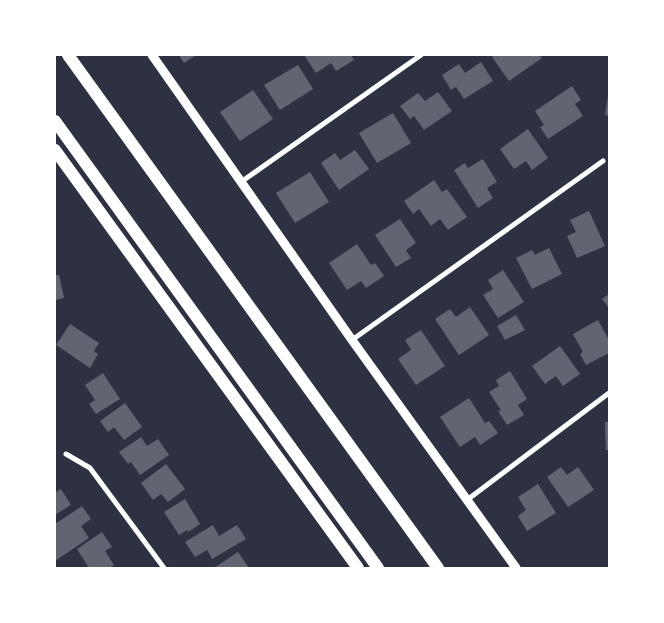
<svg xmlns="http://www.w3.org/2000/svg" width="664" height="623" viewBox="0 0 664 623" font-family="'Nunito Sans',sans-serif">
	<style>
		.building { fill: #626471 }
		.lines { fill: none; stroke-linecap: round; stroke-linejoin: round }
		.minor { stroke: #fff; stroke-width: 5 }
		.tertiary { stroke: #fff; stroke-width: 9 }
		.motorway { stroke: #fff; stroke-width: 12 }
	</style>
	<rect width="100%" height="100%" fill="#2d3142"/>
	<g class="building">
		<polygon points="179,55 196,55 184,63"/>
		<polygon points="304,55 351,55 354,60 336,71 331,63 316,73"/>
		<polygon points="495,55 539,55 542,58 509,81 492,57"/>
		<polygon points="481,62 493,81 464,99 456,87 451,90 442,75 459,64 465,73"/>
		<polygon points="298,65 313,89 280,110 264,85"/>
		<polygon points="572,86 581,100 575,104 583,116 548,139 540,127 544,125 535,111"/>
		<polygon points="253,90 273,119 240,141 220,112"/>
		<polygon points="438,92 452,111 424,130 414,116 410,119 400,106 418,93 425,101"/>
		<polygon points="608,96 609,96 609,116 605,115"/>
		<polygon points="393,113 411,143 377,163 359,133"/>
		<polygon points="528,129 548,158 532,170 526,161 514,169 500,149"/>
		<polygon points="355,150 369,169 339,190 321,163 335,153 340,160"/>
		<polygon points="483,159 497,182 487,188 493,198 478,208 454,170 465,163 468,168"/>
		<polygon points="310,172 329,202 295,223 276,193"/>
		<polygon points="434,180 442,192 447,189 467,217 448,230 440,219 431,226 419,209 413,214 404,201"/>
		<polygon points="589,211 605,246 577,258 567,236 576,232 570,220"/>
		<polygon points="400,219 416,243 406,250 411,258 396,267 375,235"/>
		<polygon points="357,244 371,265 375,263 384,276 366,288 361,281 347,290 329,263"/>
		<polygon points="549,248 562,274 532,289 516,258 532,250 535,255"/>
		<polygon points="503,270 524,302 498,318 483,295 493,289 488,280"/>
		<polygon points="55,275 59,275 64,298 55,300"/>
		<polygon points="609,294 609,308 602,299"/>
		<polygon points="470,307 489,335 459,355 435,319 450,309 456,317"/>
		<polygon points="516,315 525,330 505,340 497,326"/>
		<polygon points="598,320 609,340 609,353 586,365 580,354 583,352 573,334"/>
		<polygon points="70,324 99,343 94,351 98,354 90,368 56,345"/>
		<polygon points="421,330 445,366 416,385 398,359 411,350 405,340"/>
		<polygon points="560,346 580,374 563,386 556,376 545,384 532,366"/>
		<polygon points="510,371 527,399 518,405 524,415 507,425 498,411 501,410 489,392 499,386 496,380"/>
		<polygon points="103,373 120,399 96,414 89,404 95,400 85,385"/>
		<polygon points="469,398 485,423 489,421 498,433 480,445 475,437 460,447 440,417"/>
		<polygon points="125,403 142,427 124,440 114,427 108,432 100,421"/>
		<polygon points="605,422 609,422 609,450 606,450"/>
		<polygon points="141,437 147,446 158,439 169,455 140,475 131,462 128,464 119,452"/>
		<polygon points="166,464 185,489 168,502 161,494 153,500 141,483"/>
		<polygon points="561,467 567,475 578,467 594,490 568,507 547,477"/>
		<polygon points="538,484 556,513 527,531 518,516 526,510 518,497"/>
		<polygon points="61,489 71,505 55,515 55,493"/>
		<polygon points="185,499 200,524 188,532 187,530 179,535 164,512"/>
		<polygon points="82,506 91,519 81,526 89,538 55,561 55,524"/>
		<polygon points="213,525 219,536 237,525 246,539 212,559 207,550 195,557 185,542"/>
		<polygon points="102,532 112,547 105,551 114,565 110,568 89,568 77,549"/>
		<polygon points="238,552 249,568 214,568"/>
	</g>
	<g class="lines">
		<g class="minor">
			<polyline points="241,182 421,55"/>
			<polyline points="352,340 603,161"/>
			<polyline points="66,454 90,468 164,568"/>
			<polyline points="467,500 609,393"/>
		</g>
		<polyline class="tertiary" points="152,55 352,340 516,568"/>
		<g class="motorway">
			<polyline points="68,55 438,568"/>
			<polyline points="55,121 378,568"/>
			<polyline points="55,150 358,568"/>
		</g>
	</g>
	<rect width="664" height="623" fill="none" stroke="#ffffff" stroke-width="112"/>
</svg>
